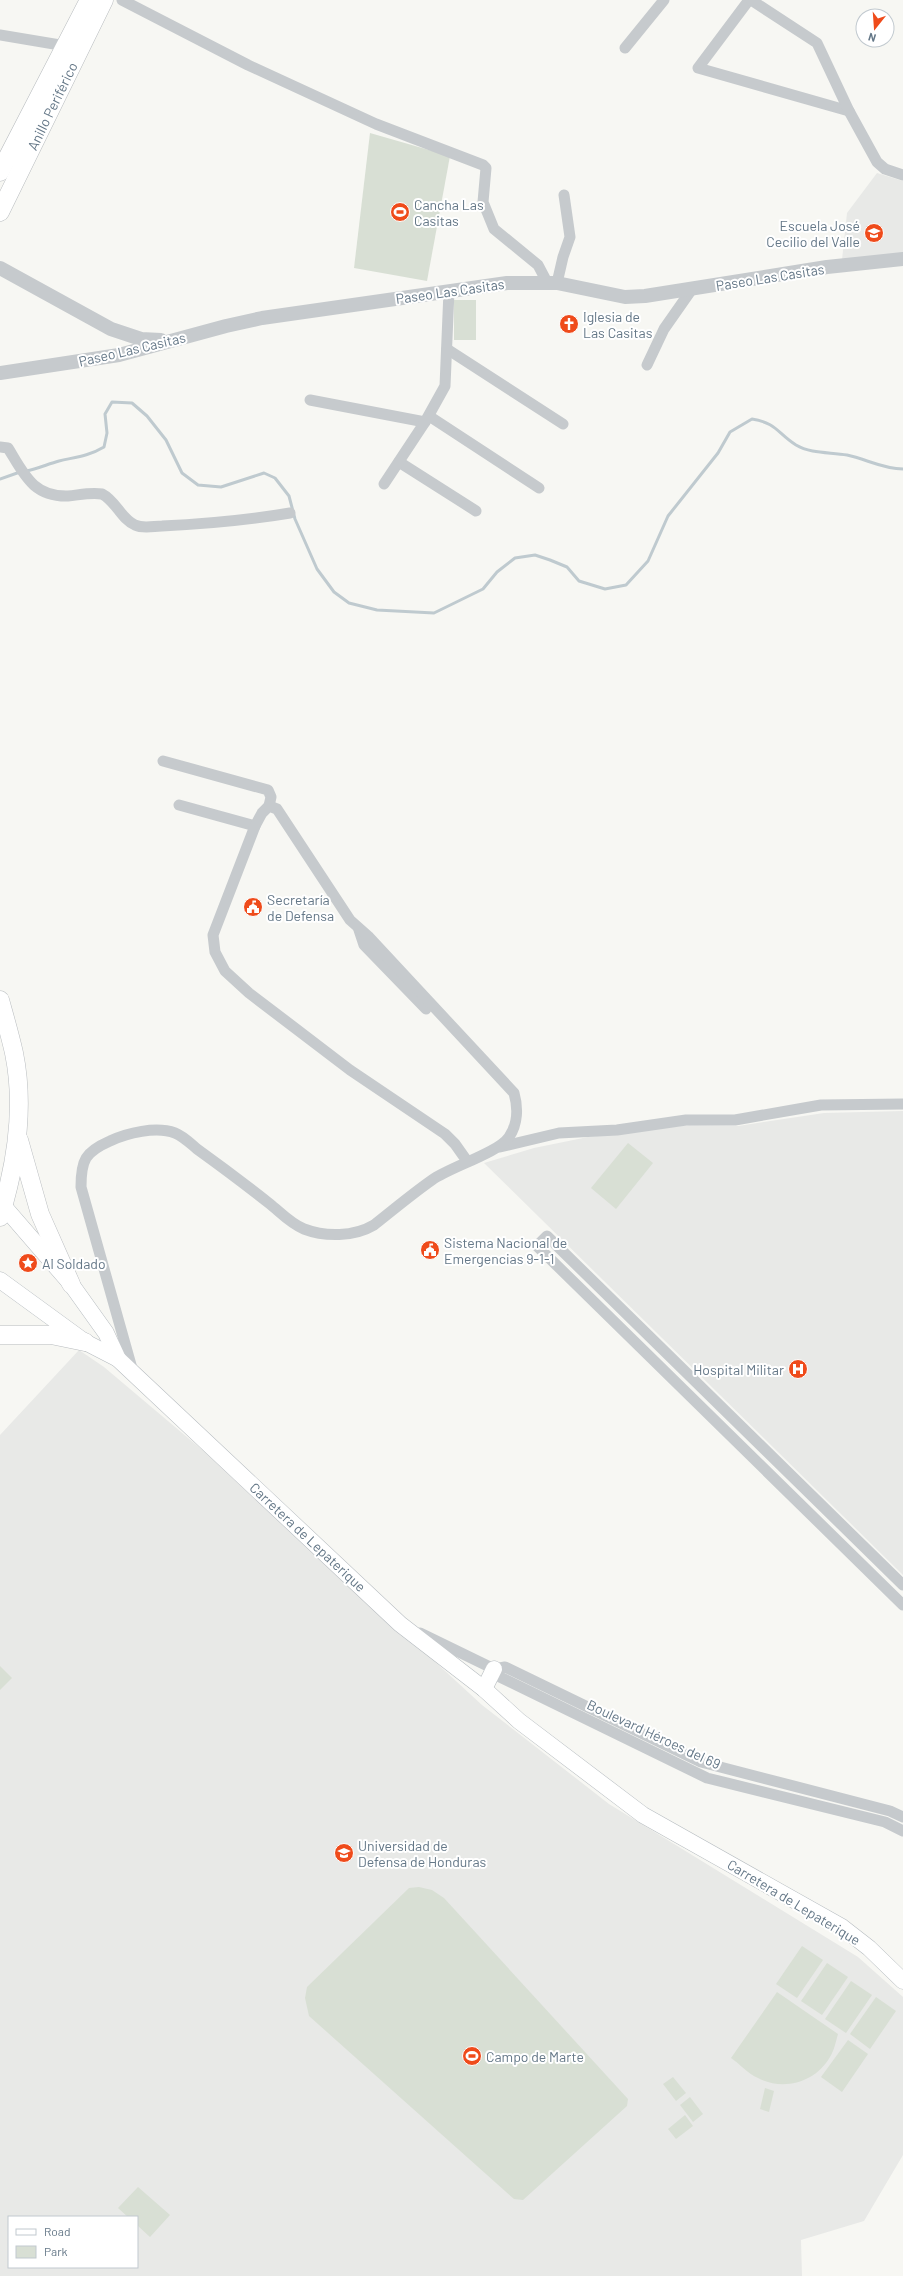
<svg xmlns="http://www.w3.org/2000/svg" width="903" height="2276" viewBox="0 0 903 2276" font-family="Barlow,sans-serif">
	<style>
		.built { fill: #e8e9e7; fill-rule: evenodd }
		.green { fill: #d8dfd4 }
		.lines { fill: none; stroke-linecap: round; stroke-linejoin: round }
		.stream { stroke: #bfcacf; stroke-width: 3 }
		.secondary-casing { stroke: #b6bcc0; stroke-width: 17 }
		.trunk-casing { stroke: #b8bcbf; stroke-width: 19 }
		.minor { stroke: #c6cacd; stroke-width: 11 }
		.tertiary { stroke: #c6cacd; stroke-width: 14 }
		.secondary { stroke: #fff; stroke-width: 16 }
		.trunk { stroke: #fff; stroke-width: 18 }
		.labels { text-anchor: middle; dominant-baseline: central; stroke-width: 4; stroke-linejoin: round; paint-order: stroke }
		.street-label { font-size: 14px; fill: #647787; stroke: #fff }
		.poi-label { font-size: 14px; fill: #647787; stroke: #fff; text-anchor: start }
	</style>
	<rect width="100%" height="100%" fill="#f7f7f3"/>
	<g class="built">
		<polygon points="877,173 903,181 903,254 842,260 847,213"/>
		<polygon points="903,1111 903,1575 484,1163 534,1148 588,1137 689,1125 738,1126 824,1113"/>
		<path d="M79,1350L104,1367L239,1481L482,1705L609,1804L858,1957L903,1997V2155L864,2221L801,2240L802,2276H0V1435ZM9,2217H137V2267H9Z"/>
	</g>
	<g class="green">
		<polygon points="370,133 450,156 427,281 354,268"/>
		<rect x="454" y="300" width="22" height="40"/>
		<polygon points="628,1143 653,1163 616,1209 591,1188"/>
		<polygon points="0,1666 12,1678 0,1690"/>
		<polygon points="419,1887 432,1890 444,1898 628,2099 627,2106 523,2200 514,2199 309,2016 305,1998 307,1987 409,1888"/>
		<polygon points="802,1946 823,1960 797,1998 776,1984"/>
		<polygon points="827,1963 848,1977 822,2015 801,2001"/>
		<polygon points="851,1981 872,1995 846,2033 825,2019"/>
		<path d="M777,1992L838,2034C836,2041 834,2051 830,2057C815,2083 783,2091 758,2078C748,2074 740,2064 731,2058Z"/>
		<polygon points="876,1997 896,2011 870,2049 850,2034"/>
		<polygon points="848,2040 868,2054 842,2092 821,2077"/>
		<polygon points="673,2077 686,2093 676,2101 663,2084"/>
		<polygon points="765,2088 774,2091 769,2112 760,2109"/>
		<polygon points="690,2097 703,2114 693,2122 680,2105"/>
		<polygon points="685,2115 693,2126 676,2139 668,2129"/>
		<polygon points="138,2187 170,2215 150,2237 137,2225 137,2217 128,2217 118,2208"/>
	</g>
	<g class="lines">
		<g class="stream">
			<path d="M26,471C37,469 48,464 59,461C76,457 89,456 104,447L107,433L105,414L112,402L132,403L147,416L166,440L182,473L198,485L221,487L264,473L275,478L289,496L295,519L317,569L334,592L349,603L377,610L434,613L483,589L497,572L515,558L535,555L550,560L567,567L579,581L605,589L626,585L648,561L668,516L718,453L730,432L752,419C777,423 777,433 796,445C811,454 830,452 847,455C866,459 883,469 903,469"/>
			<polyline points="0,479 20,472"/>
		</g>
		<g class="secondary-casing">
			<g id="secondary">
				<polyline points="0,1202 71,1284 106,1333 118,1359"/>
				<polyline points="0,1280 85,1342 118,1359 400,1624 484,1689 519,1721 643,1815 842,1927 869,1948 903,1981"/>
				<polyline points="484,1689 494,1669"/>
			</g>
		</g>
		<g class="trunk-casing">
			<g id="trunk">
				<polyline points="0,172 89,0"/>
				<polyline points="0,212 104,0"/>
				<path d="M0,1000C5,1018 10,1035 14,1053C25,1107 16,1165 0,1217"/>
				<polyline points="19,1140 40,1214 71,1284"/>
				<polyline points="0,1335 51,1335 85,1342"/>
			</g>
		</g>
		<g class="minor">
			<polyline points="122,0 248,65 376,124 483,165 486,168 483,202 494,229 538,265 548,284"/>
			<polyline points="749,0 698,68 849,111"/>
			<polyline points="751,0 817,43 849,111 877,162 885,169 903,175"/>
			<polyline points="0,35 66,46"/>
			<polyline points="625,48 664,0"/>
			<polyline points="557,283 563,257 570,237 564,195"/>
			<polyline points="447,349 563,424"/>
			<polyline points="647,365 664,329 692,289"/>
			<polyline points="310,400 425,422"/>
			<polyline points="429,416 539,488"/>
			<path d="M0,447L8,448C24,474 33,497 68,496C79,495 91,492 102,494C116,501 121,519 135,525C143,529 154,526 162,526C205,524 248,520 290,513"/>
			<polyline points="399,462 476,511"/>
			<polyline points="384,484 425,422 445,386 449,291"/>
			<polyline points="163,761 268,790 271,797 269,806"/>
			<polyline points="179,805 255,826"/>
			<polyline points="359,930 364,945 426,1009"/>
			<polyline points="500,1147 559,1133 617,1130 686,1120 735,1120 821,1105 903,1104"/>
			<path d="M133,1372L81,1187C81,1160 85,1152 110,1141C127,1133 156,1126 175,1133C183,1136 191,1144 197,1149C222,1167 246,1185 270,1204C280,1212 291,1224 304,1229C325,1237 354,1237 374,1225C393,1210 412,1194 432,1180C450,1167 498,1153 509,1137C518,1124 518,1107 514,1093L368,936L350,920L277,809L269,806L262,813L255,826L213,935L215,952L225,971L249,993L350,1070L445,1134L455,1144L467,1161"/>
			<polyline points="903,1585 547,1236 537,1246 903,1605"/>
			<polyline points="420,1633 494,1669 500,1677 707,1778 885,1822 903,1831"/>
			<polyline points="494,1669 505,1667 701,1762 890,1811 903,1817"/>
		</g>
		<g class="tertiary">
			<polyline points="0,268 111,329 141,339 161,340"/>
			<polyline points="0,373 119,355 226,326 262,318 507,283 557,283 625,297 645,296 827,267 903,259"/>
		</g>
		<use href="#secondary" class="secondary"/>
		<use href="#trunk" class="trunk"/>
	</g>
	<defs>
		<g id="stadium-disc" transform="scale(1)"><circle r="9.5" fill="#ef4b1b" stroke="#fff"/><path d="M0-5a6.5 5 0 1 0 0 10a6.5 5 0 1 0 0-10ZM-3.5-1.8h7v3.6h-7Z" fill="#fff"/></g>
		<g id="school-disc" transform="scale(1)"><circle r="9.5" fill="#ef4b1b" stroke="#fff"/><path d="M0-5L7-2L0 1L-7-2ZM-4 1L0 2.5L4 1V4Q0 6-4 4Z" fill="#fff"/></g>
		<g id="church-disc" transform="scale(1)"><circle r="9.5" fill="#ef4b1b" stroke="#fff"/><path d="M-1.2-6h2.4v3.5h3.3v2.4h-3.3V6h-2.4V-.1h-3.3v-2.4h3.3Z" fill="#fff"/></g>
		<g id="civic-disc" transform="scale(1)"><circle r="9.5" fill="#ef4b1b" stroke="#fff"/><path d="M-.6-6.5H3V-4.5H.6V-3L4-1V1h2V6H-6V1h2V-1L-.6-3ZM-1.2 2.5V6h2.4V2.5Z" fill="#fff"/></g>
		<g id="sight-disc" transform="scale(1)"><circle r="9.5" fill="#ef4b1b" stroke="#fff"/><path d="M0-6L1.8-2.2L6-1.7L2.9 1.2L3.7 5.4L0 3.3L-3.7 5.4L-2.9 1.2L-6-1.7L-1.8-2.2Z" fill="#fff"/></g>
		<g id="hospital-disc" transform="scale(1)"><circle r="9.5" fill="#ef4b1b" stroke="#fff"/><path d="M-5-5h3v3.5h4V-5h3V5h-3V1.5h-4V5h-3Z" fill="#fff"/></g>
		<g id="university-disc" transform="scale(1)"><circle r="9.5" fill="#ef4b1b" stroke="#fff"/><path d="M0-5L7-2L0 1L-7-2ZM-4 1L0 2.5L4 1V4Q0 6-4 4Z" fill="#fff"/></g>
	</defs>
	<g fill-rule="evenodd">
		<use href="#stadium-disc" x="400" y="212"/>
		<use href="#school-disc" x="874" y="233"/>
		<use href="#church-disc" x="569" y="324"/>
		<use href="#civic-disc" x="253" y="907"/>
		<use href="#civic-disc" x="430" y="1250"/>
		<use href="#sight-disc" x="28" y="1263"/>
		<use href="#hospital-disc" x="798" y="1369"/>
		<use href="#university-disc" x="344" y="1853"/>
		<use href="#stadium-disc" x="472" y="2056"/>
	</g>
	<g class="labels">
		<g class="street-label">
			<text transform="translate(52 106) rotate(-64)">Anillo Periférico</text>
			<text transform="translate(770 277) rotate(-9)">Paseo Las Casitas</text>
			<text transform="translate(450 291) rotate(-8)">Paseo Las Casitas</text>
			<text transform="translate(132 349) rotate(-13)">Paseo Las Casitas</text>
			<text transform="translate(308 1537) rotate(43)">Carretera de Lepaterique</text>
			<text transform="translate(654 1734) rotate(25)">Boulevard Héroes del 69</text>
			<text transform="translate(794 1902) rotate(31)">Carretera de Lepaterique</text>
		</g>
		<g class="poi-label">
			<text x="414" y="204">Cancha Las<tspan x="414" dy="16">Casitas</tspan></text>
			<text x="860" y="225" text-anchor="end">Escuela José<tspan x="860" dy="16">Cecilio del Valle</tspan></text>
			<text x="583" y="316">Iglesia de<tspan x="583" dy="16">Las Casitas</tspan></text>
			<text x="267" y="899">Secretaría<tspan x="267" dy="16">de Defensa</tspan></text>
			<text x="444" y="1242">Sistema Nacional de<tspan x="444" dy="16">Emergencias 9-1-1</tspan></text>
			<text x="42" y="1263">Al Soldado</text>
			<text x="784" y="1369" text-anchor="end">Hospital Militar</text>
			<text x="358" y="1845">Universidad de<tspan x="358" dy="16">Defensa de Honduras</tspan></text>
			<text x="486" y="2056">Campo de Marte</text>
		</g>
	</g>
	<rect x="8" y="2216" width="130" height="52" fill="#ffffff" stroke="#c1c9cf"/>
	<rect x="16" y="2229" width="20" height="6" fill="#ffffff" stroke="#c1c9cf"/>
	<text x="44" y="2236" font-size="12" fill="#647787">Road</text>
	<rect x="16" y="2246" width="20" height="12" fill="#d8dfd4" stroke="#c1c9cf"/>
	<text x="44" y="2256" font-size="12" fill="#647787">Park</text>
	<g transform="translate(875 28) rotate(197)"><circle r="19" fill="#ffffff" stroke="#c1c9cf"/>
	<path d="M0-3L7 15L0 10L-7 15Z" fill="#ef4b1b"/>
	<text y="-6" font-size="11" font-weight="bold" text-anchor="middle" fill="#647787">N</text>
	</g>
</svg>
